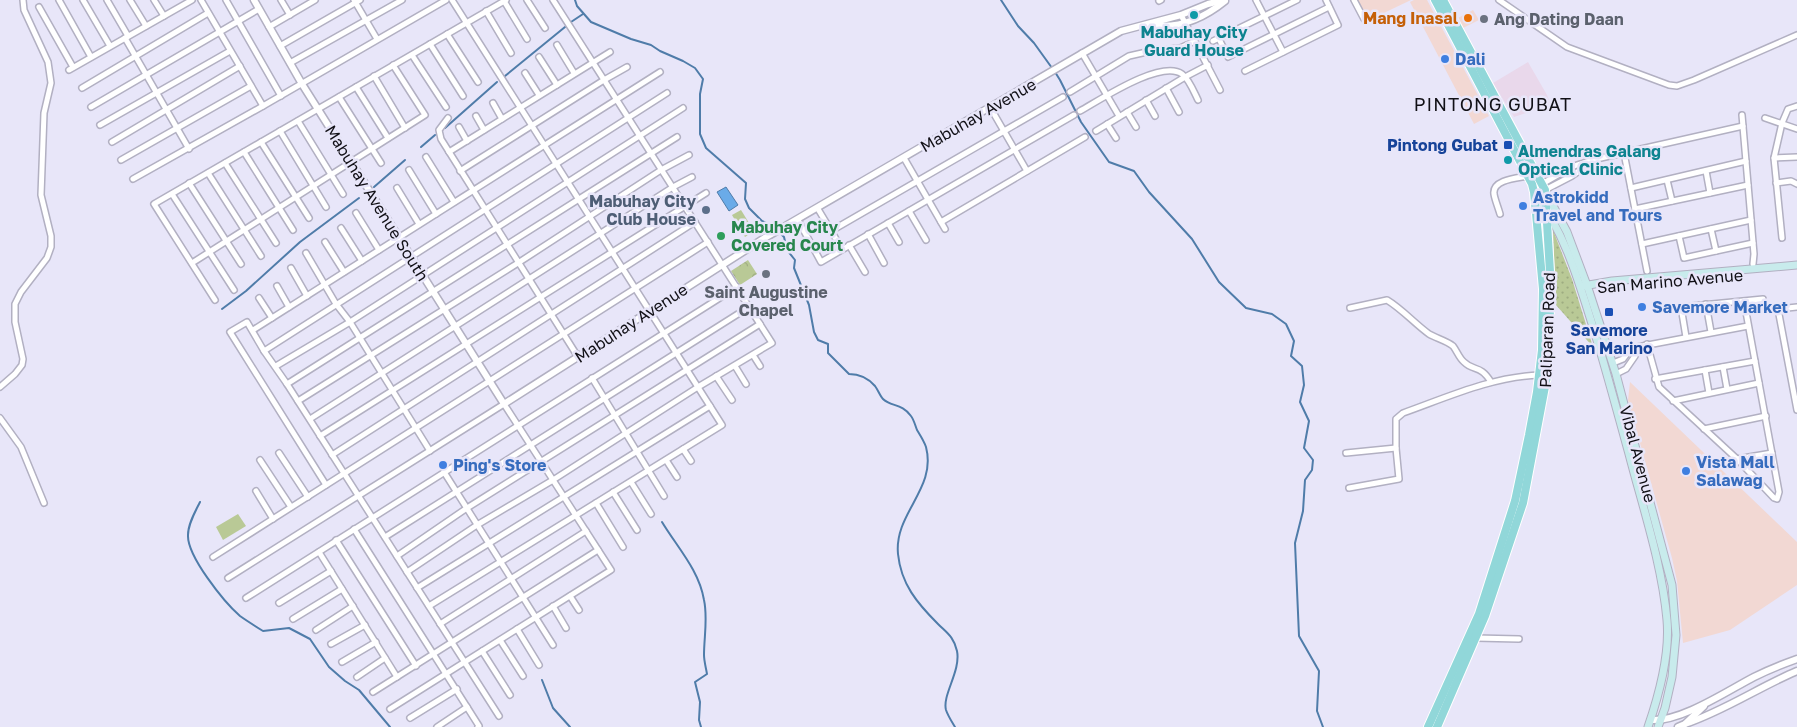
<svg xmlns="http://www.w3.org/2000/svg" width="1797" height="727" viewBox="0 0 1797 727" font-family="'Golos Text',sans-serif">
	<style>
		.commercial { fill: #f2d8d3 }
		.education { fill: #e9d8eb }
		.grass { fill: url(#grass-dots) }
		.park { fill: url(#park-crowns) }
		.pitch { fill: #b9c996 }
		.water { fill: #6aabe8; stroke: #4f7ca9 }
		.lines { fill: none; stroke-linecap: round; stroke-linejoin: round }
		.stream { stroke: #4f7ca9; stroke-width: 2 }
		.minor-casing { stroke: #b2b0c2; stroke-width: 8 }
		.tertiary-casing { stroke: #b2b0c2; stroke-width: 9 }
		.secondary-casing { stroke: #b2b0c2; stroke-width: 9 }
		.primary-casing { stroke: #fff; stroke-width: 10 }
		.minor { stroke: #fff; stroke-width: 5 }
		.tertiary { stroke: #fff; stroke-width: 6 }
		.secondary { stroke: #c8ebec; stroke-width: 7 }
		.primary { stroke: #91d7d9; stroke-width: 8 }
		.culture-dot { fill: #0f9aa8; stroke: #e8e6f9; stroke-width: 2 }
		.food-dot { fill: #e8710a; stroke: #e8e6f9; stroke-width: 2 }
		.worship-dot { fill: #6b7280; stroke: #e8e6f9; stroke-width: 2 }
		.shop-dot { fill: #3f7fe0; stroke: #e8e6f9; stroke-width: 2 }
		.transit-dot { fill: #1a4fb4; stroke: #e8e6f9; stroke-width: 2 }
		.service-dot { fill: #5c6f8a; stroke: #e8e6f9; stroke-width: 2 }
		.leisure-dot { fill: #2e9e5b; stroke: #e8e6f9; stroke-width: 2 }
		.labels { text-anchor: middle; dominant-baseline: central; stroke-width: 5; stroke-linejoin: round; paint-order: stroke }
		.food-label { font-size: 16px; font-weight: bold; fill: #c56008; stroke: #e8e6f9; text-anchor: end }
		.worship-label { font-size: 16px; font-weight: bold; fill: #5b616d; stroke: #e8e6f9; text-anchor: start }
		.culture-label { font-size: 16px; font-weight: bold; fill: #0d838f; stroke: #e8e6f9 }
		.shop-label { font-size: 16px; font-weight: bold; fill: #366cbe; stroke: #e8e6f9; text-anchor: start }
		.street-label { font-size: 16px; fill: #111016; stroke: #e8e6f9 }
		.transit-label { font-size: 16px; font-weight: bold; fill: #164399; stroke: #e8e6f9; text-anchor: end }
		.service-label { font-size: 16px; font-weight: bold; fill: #4e5e75; stroke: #e8e6f9; text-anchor: end }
		.leisure-label { font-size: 16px; font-weight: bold; fill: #27864d; stroke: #e8e6f9; text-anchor: start }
		.neighbourhood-label { font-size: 18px; letter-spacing: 1px; fill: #111016; stroke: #e8e6f9 }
	</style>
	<defs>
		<pattern id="grass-dots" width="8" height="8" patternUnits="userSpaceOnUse" patternTransform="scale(1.25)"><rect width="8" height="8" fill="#b9c996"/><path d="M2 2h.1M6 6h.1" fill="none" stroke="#9eac81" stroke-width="1.8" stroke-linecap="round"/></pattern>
		<pattern id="park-crowns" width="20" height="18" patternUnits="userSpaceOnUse" patternTransform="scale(1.25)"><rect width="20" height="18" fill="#b9c996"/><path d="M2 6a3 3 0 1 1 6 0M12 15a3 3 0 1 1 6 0" fill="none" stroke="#9eac81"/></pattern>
	</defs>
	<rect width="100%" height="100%" fill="#e8e6f9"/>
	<g class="commercial">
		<polygon points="1357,0 1411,0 1367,21"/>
		<polygon points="1414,0 1427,0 1489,116 1474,124 1410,2"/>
		<polygon points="1473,10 1479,20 1461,29 1456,19"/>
		<polygon points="1630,382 1797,542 1797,585 1730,630 1683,643 1677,581 1672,558 1628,400"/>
	</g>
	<polygon class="education" points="1528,62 1547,95 1551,105 1514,117 1493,83"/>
	<polygon class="grass" points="1553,230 1572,279 1593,347 1556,305"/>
	<polygon class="park" points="748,260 757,274 740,285 731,271"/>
	<g class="pitch">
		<polygon points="741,210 754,231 745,237 732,215"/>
		<polygon points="238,514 246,526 223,540 216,527"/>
	</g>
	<polygon class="water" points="726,187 738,205 729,211 717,192"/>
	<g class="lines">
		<g class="stream">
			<polyline points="575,0 577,6 591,22 631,39 651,45 660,51 683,61 695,68 703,79 700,94 700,134 706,148 746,183 745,199 749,208 762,221 768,224 775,229"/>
			<polyline points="1001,0 1018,26 1034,43 1052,68"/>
			<polyline points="571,22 583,14"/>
			<polyline points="1055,72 1060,80 1081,122 1109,162 1134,171 1149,192 1192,239 1219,282 1246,308 1272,314 1286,324 1294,341 1291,356 1302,366 1304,385 1300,402 1309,421 1304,448 1313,460 1312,470 1305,480 1303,511 1295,543 1299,636 1319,671 1317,711 1323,727"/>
			<polyline points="505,76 565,27"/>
			<polyline points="445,128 497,82"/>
			<polyline points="421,147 435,135"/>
			<polyline points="374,187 405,160"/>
			<path d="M779,232L784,237L787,250L795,260L794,268L809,305L814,332L818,340L828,344V353L849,374C858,374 868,378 875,386C878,390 880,396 883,399C891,407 902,403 911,416C914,420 915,425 917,430C920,435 924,441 926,447C937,489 894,513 898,554C901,584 917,603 938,624C947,633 954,637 957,651C961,671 942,695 946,710C948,716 952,722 955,727"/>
			<polyline points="222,309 246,291 300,242 359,198"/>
			<path d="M200,502C195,512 188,524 188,535C187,556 224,602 240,616C247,621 255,626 263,631L289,628L310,639L329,667L345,681L359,690L390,727"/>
			<path d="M662,522C677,547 699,570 704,600C708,618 704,637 704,655C704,661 706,668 707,674L695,682L700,702L699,720L701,727"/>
			<polyline points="542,680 553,708 570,727"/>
		</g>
		<g class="minor-casing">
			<g id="minor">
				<polyline points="59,0 91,57"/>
				<polyline points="83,0 110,46"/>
				<polyline points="107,0 128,36"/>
				<polyline points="130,0 146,26"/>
				<polyline points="154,0 164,16"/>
				<polyline points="201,0 263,106"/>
				<polyline points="226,0 281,96"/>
				<polyline points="281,0 290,15"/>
				<polyline points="354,0 377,39"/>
				<polyline points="527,0 545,28"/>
				<polyline points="1256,0 1283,52"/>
				<polyline points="1354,0 1364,19"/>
				<polyline points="1499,0 1567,47 1669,85 1677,86 1694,80 1797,35"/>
				<polyline points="504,1 527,39"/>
				<polyline points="1159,1 1161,0"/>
				<polyline points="39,7 73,67"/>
				<polyline points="486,11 511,53"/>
				<polyline points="1181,15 1220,90"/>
				<polyline points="269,27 315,0"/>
				<polyline points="447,34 478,82"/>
				<polyline points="125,38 189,149"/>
				<polyline points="1219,39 1228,57 1329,7"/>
				<polyline points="1213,41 1297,0"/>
				<polyline points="430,44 463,96"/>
				<polyline points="557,45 574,73"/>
				<polyline points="280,46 360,0"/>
				<polyline points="1082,53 1119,116"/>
				<polyline points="412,55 446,107"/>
				<polyline points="539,57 557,85"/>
				<polyline points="290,63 402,0"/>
				<polyline points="69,70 192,0"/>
				<polyline points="1245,71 1338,25 1326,0"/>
				<polyline points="525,73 539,95"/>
				<polyline points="374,76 405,128"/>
				<polyline points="356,87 388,138"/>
				<polyline points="82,88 208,13"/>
				<polyline points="1166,88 1179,112"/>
				<polyline points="1070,92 1129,56 1151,51 1180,48 1195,41"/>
				<polyline points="339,97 381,163"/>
				<polyline points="1146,100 1155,116"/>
				<polyline points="493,103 502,119"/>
				<polyline points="91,107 259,9"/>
				<polyline points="990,107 1027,171"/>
				<path d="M1080,111C1100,100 1161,59 1182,74C1189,79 1194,92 1198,100"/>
				<polyline points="1127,112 1136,127"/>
				<polyline points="1742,115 1754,254 1753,264"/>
				<polyline points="476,116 484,130"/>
				<polyline points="448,118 439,130 441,139 578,357"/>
				<polyline points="1765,118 1797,129"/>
				<polyline points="298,121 343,194"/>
				<polyline points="1107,124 1116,138"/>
				<polyline points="100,125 230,51"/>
				<polyline points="459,127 467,141"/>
				<polyline points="280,131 326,207"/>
				<polyline points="1096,131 1185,77 1208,65"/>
				<polyline points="112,142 240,66"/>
				<polyline points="261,142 309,218"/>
				<polyline points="244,152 293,230"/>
				<polyline points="449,152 610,52"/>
				<polyline points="1624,153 1647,271"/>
				<polyline points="426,157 454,202"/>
				<polyline points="904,158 945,229"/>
				<polyline points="1774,158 1797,157"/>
				<polyline points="121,160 251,86"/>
				<polyline points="225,163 276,243"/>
				<polyline points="1571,167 1592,160 1743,126"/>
				<polyline points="409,170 436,214"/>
				<polyline points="460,171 604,80 627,67"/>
				<polyline points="1706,171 1710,193"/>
				<polyline points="208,173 261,256"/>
				<polyline points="1575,174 1590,162"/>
				<polyline points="133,179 263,106 446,0"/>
				<polyline points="1667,180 1672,201"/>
				<polyline points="189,183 241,264"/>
				<polyline points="1776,183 1791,181 1797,184"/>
				<polyline points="397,188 419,224"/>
				<polyline points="1631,188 1746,161"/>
				<polyline points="1534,192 1542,184 1568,169"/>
				<polyline points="1534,192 1545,190 1572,176"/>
				<polyline points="172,194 234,290"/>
				<polyline points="818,209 842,249"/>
				<polyline points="1635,209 1748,185"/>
				<polyline points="909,211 926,240"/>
				<polyline points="356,213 379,250"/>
				<path d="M1500,214C1498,207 1495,200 1494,194C1492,179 1519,178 1528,176"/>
				<polyline points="798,220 821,262 1074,115"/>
				<polyline points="941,222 1085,137"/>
				<polyline points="888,223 899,242"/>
				<polyline points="341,228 362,261"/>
				<polyline points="1711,229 1716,251"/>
				<polyline points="831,231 1063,97"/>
				<polyline points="868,234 884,263"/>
				<polyline points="1679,236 1684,258 1753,243"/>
				<polyline points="1782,238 1774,158 1782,123 1788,109 1797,106"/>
				<polyline points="325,242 344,272"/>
				<polyline points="1642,244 1751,220"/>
				<polyline points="849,245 865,272"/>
				<polyline points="306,253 336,304 350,322 430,451"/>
				<polyline points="192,263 425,115 393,65"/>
				<polyline points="291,268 307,296"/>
				<polyline points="277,286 289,307"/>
				<polyline points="259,298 272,318"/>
				<polyline points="215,300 154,204 506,0"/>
				<polyline points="1706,304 1711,332"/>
				<polyline points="1681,307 1686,337"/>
				<polyline points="1797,307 1778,309 1797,410"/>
				<path d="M1350,308L1387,300C1402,309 1414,323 1429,334C1436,338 1447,341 1453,346C1457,351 1459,358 1464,362C1474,372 1480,364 1491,382"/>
				<polyline points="1661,309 1763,299"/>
				<polyline points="253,330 660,72"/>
				<polyline points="1647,344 1659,387 1737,459 1774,498 1777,499 1779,492 1744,301"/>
				<polyline points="1632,348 1748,326"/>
				<polyline points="264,351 667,93"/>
				<polyline points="1638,352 1646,345"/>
				<polyline points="753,355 760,366"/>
				<polyline points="1613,363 1623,359 1629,351"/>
				<polyline points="276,366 350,322 683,108"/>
				<polyline points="735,366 746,384"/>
				<polyline points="1723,367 1727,389"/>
				<polyline points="1705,370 1709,393"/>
				<polyline points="1616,374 1626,369 1635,356"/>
				<polyline points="716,376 732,400"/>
				<polyline points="592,378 664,496"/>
				<polyline points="1655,379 1755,361"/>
				<polyline points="287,384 677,137"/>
				<polyline points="0,387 15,374 22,365 23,359 15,322 15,304 21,292 47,258 51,247 51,236 41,195 44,113 51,83 48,62 24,10 23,0"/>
				<polyline points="298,401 518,263 661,170 689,155"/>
				<polyline points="1673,401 1759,383"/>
				<polyline points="0,418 21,447 44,503"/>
				<polyline points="310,419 673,187 692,177"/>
				<polyline points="1704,429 1766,416"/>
				<polyline points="320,436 706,193"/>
				<polyline points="683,449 691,461"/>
				<polyline points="279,453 308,497"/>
				<polyline points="1346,453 1396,448"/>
				<polyline points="332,455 695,222"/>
				<polyline points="1737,459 1772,453"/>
				<polyline points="260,460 291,507"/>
				<polyline points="666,460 677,477"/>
				<polyline points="444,472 553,645"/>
				<polyline points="631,482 651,514"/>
				<polyline points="326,485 230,332 247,322 264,351 287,384 499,716"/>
				<path d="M1349,488L1399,479L1396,448V419L1403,413C1448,397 1491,377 1539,375"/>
				<polyline points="256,491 273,519"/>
				<polyline points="613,492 637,530"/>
				<polyline points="596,503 623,547"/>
				<polyline points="354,529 479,726 478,727"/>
				<polyline points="385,537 749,307"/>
				<polyline points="336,540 416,666"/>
				<polyline points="319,552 397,677"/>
				<polyline points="397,556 467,508 760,324"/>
				<polyline points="213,557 708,242"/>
				<polyline points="407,572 477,525 553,480 698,387 772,343 553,0"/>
				<polyline points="228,578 504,404 611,570 390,709"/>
				<polyline points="417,588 710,406"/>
				<polyline points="570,596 579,610"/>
				<polyline points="246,598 737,287"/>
				<polyline points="279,603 331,571"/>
				<polyline points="429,606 722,425 452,0"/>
				<polyline points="553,606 566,628"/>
				<polyline points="293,619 342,589"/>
				<polyline points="440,624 586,531"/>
				<polyline points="517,629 539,665"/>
				<polyline points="316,630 353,606"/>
				<polyline points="1476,638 1519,639"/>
				<polyline points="500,640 523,676"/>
				<polyline points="331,644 365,625"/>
				<polyline points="482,651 510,695"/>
				<polyline points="342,662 376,642"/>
				<polyline points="357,677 385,658"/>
				<polyline points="373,692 598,550"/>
				<polyline points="410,718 457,689"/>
				<polyline points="437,727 467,707"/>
			</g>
		</g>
		<g class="tertiary-casing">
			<g id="tertiary">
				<polyline points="254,0 302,84 504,404 763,239 1121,31 1181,15 1208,4 1223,0"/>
				<path d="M1152,25C1179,29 1204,18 1225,1"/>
				<path d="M1651,720C1681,722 1727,691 1754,677C1768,670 1783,664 1797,659"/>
				<path d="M1685,724C1724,711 1759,687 1797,671"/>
				<polyline points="1678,727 1685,724 1704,706"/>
			</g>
		</g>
		<g class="secondary-casing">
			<g id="secondary">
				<polyline points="1545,191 1567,232 1588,288 1616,374 1672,585 1676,635 1672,677 1665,708 1658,727"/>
				<path d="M1534,192C1565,233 1578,279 1593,327C1606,369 1617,411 1629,454C1643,508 1662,564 1667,620C1670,653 1659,695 1648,727"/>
				<polyline points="1583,286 1612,281 1797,265"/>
			</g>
		</g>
		<g class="primary-casing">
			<g id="primary">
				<polyline points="1428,727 1479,614 1515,501 1529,435 1537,392 1542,350 1543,289 1534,192 1532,184 1435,0"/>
				<polyline points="1437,727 1485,616 1523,503 1547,376 1551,288 1545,190 1443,0"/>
			</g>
		</g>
		<use href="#minor" class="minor"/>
		<use href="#tertiary" class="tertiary"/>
		<use href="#secondary" class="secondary"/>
		<use href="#primary" class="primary"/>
	</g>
	<g class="culture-dot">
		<circle cx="1194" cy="15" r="5"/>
		<circle cx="1508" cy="160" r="5"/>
	</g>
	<circle class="food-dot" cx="1468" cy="18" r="5"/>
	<g class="worship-dot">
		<circle cx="1484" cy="19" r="5"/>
		<circle cx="766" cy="274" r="5"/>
	</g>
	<g class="shop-dot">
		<circle cx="1445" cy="59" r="5"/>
		<circle cx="1523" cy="206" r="5"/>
		<circle cx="1642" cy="307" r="5"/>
		<circle cx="443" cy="465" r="5"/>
		<circle cx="1686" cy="471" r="5"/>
	</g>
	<g class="transit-dot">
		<rect x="1503" y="140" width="10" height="10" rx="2.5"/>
		<rect x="1604" y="307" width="10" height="10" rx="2.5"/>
	</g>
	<circle class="service-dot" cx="706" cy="210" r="5"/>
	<circle class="leisure-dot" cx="721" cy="236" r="5"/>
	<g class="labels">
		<g class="food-label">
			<text x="1458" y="18">Mang Inasal</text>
		</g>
		<g class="worship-label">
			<text x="1494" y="19">Ang Dating Daan</text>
			<text x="766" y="292" text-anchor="middle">Saint Augustine<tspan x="766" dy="18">Chapel</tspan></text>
		</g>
		<g class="culture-label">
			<text x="1194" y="32">Mabuhay City<tspan x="1194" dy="18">Guard House</tspan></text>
			<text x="1518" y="151" text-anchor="start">Almendras Galang<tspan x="1518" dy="18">Optical Clinic</tspan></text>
		</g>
		<g class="shop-label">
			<text x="1455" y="59">Dali</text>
			<text x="1533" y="197">Astrokidd<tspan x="1533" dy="18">Travel and Tours</tspan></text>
			<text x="1652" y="307">Savemore Market</text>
			<text x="1696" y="462">Vista Mall<tspan x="1696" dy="18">Salawag</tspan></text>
			<text x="453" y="465">Ping's Store</text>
		</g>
		<g class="street-label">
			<text transform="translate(978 115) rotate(-30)">Mabuhay Avenue</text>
			<text transform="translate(377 203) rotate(58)">Mabuhay Avenue South</text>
			<text transform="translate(1670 281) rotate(-5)">San Marino Avenue</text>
			<text transform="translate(631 323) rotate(-33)">Mabuhay Avenue</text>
			<text transform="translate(1547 330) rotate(-88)">Paliparan Road</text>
			<text transform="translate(1638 454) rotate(75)">Vibal Avenue</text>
		</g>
		<g class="transit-label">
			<text x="1498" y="145">Pintong Gubat</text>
			<text x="1609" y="330" text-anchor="middle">Savemore<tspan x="1609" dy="18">San Marino</tspan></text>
		</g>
		<g class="service-label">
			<text x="696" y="201">Mabuhay City<tspan x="696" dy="18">Club House</tspan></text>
		</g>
		<g class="leisure-label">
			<text x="731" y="227">Mabuhay City<tspan x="731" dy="18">Covered Court</tspan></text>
		</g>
		<g class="neighbourhood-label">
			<text x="1493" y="104">PINTONG GUBAT</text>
		</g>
	</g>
</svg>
